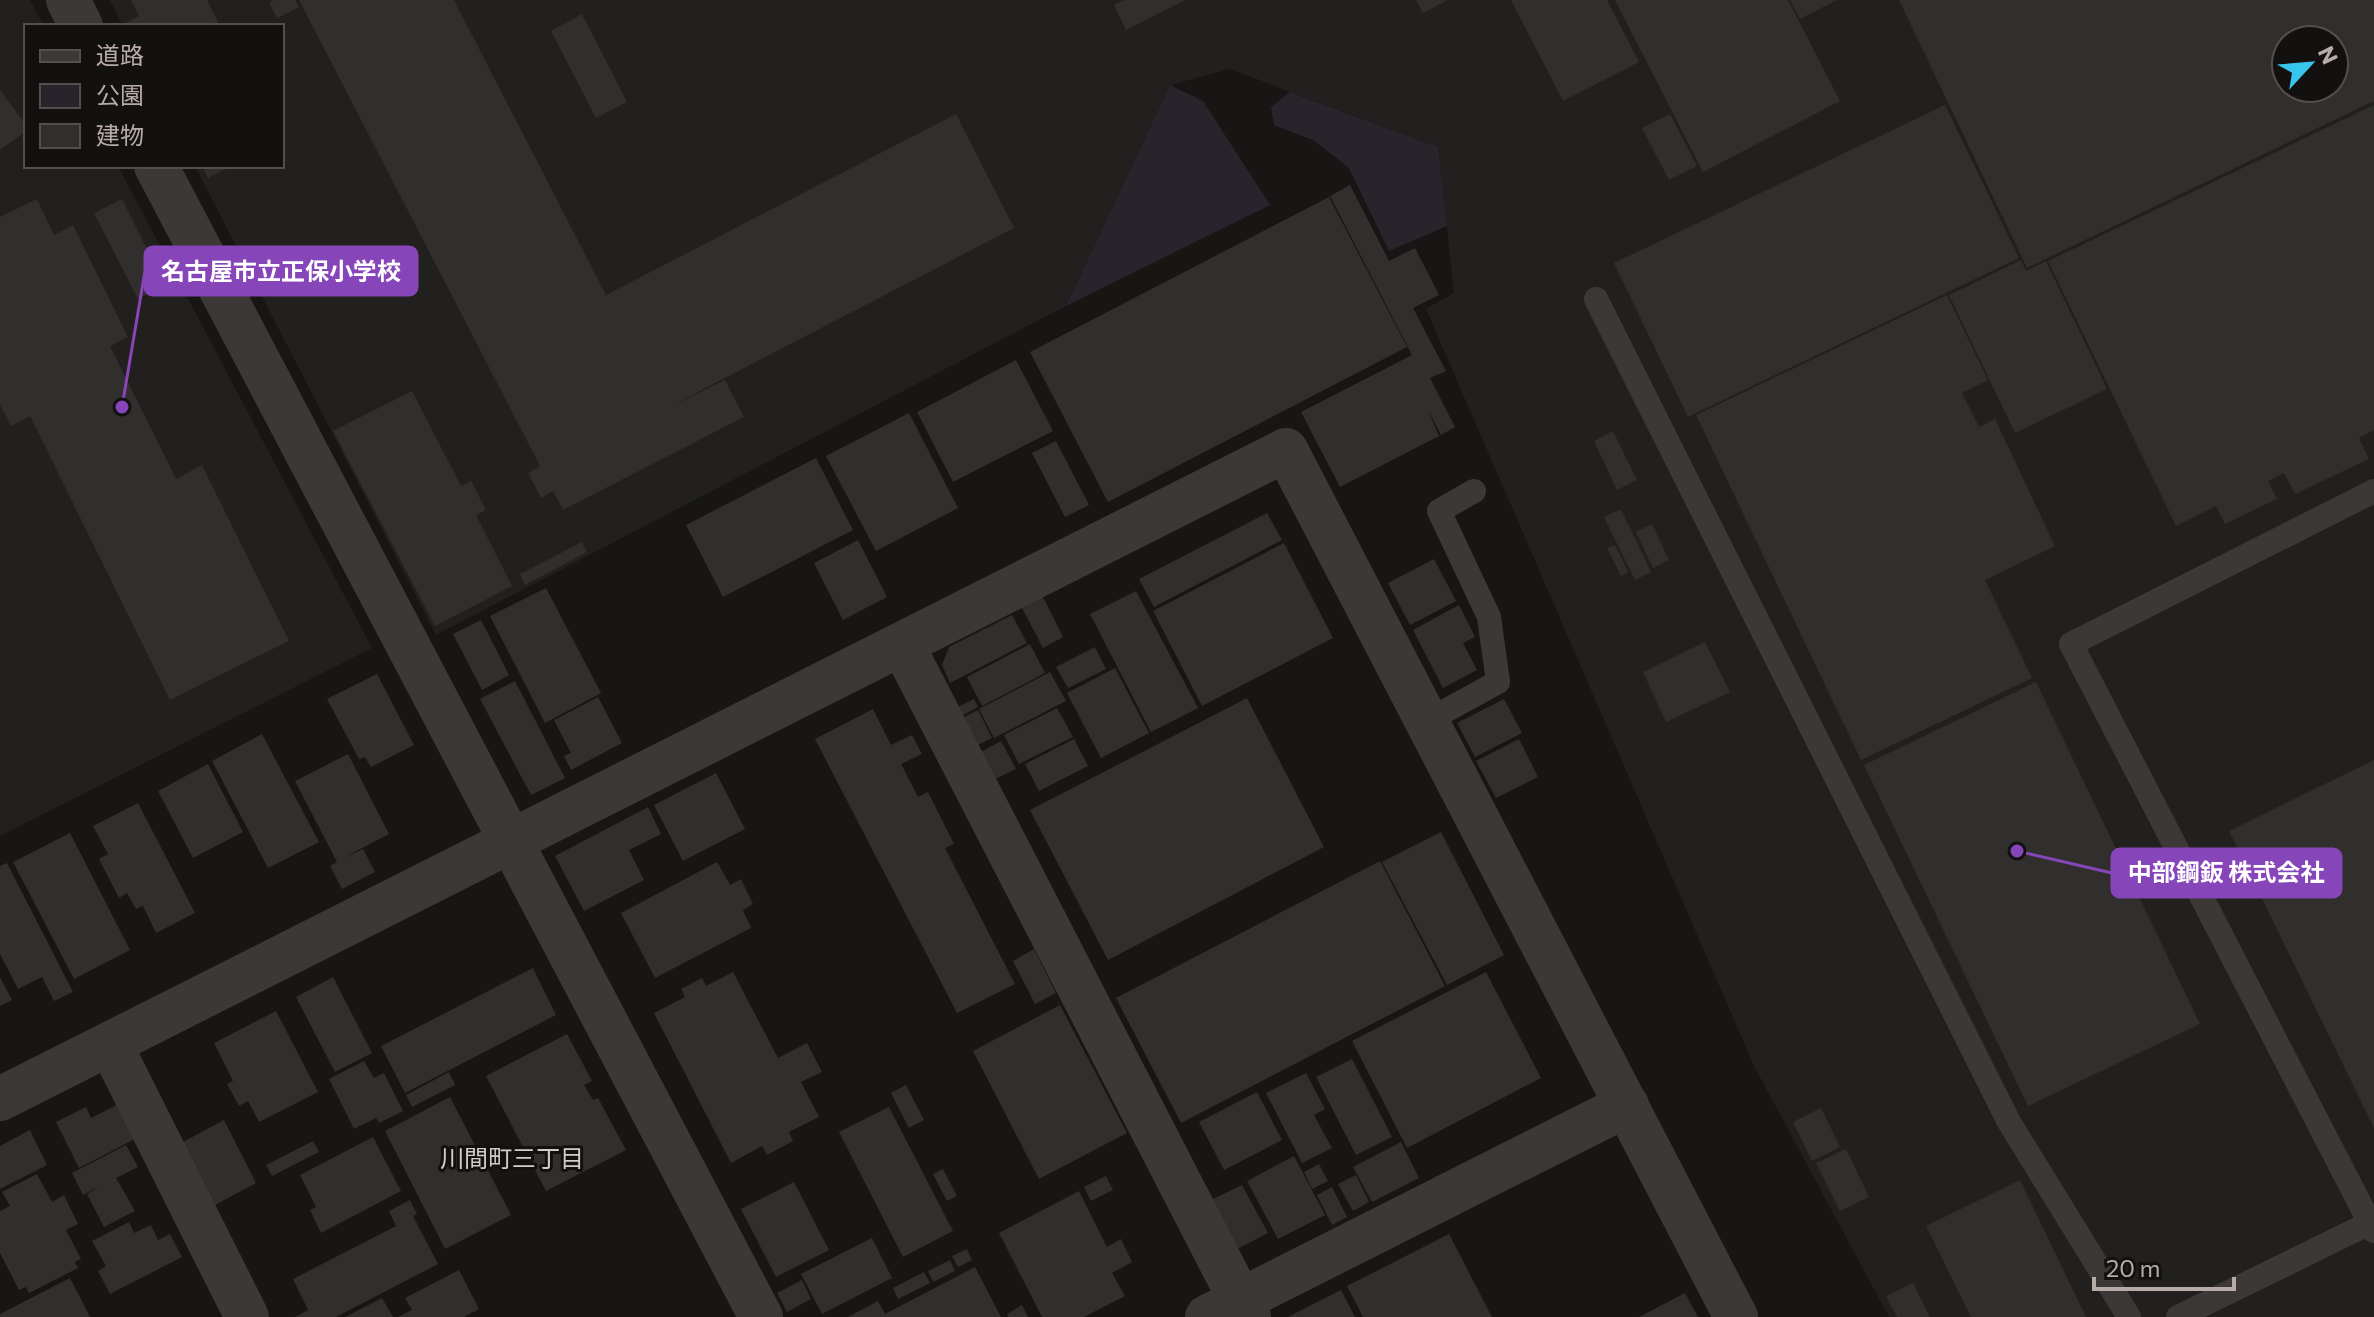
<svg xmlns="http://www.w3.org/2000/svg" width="2374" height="1317" viewBox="0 0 2374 1317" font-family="Commissioner,'Noto Sans JP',sans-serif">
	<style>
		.built { fill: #21201e; fill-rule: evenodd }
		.green { fill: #29232c }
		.building { fill: #312f2d; fill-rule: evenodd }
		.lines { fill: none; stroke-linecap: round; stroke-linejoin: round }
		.service { stroke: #3c3836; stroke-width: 24 }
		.minor { stroke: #3c3836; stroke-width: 44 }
		.labels { text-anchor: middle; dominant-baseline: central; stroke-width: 6; stroke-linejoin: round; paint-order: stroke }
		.neighbourhood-label { font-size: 24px; fill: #d3cbc8; stroke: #121110 }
		.leader { fill: none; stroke: #8745ba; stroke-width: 3 }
		.callout-dot { fill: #8745ba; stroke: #121110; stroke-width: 3 }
		.callout { fill: #8745ba; stroke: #8745ba; stroke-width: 3 }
		.callout-label { font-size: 24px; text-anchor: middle; font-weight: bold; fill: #fff }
	</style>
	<rect width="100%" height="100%" fill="#171615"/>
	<g class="built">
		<polygon points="0,0 30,0 44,26 26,26 26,166 118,166 372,648 0,836"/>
		<path d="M110,0H2374V1317H1889L1754,1066L1426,309L1454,293L1438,147L1230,69L1170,85L1066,306L436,635L195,166H282V26H123ZM2286,40H2334V88H2286Z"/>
	</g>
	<g class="green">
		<polygon points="1170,85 1203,101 1270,205 1066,306"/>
		<polygon points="1290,92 1438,147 1447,226 1389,251 1349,168 1313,140 1274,125 1271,107"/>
	</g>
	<g class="building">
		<polygon points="131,0 207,0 220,26 129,26 127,22 139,16"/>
		<polygon points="274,0 295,0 299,7 277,18 269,3"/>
		<polygon points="299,0 454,0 606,295 956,114 1014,228 665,409 725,380 744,417 563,510 553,491 541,498 528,473 540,466"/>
		<polygon points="1124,0 1185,0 1126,30 1114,5"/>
		<polygon points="1416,0 1448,0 1423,13"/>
		<polygon points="1511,0 1607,0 1639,62 1563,101"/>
		<polygon points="1615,0 1788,0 1840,101 1703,172"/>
		<polygon points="1790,0 1837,0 1800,19"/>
		<path d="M1899,0H2374V101L2027,268ZM2286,40H2334V88H2286Z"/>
		<polygon points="582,14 627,102 596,118 551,31"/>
		<polygon points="0,90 26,125 26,131 0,150"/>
		<polygon points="1945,105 2019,258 1688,417 1614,263"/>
		<polygon points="2374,105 2374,430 2359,438 2369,459 2295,494 2284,473 2268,481 2277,499 2225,524 2216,506 2176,526 2048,261"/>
		<polygon points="1670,114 1697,166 1669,180 1642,128"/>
		<polygon points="202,166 231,166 208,178"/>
		<polygon points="1350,185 1389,261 1415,248 1439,295 1413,308 1446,371 1430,378 1455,427 1441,435 1427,408 1439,436 1340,487 1301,412 1412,355 1330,196"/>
		<polygon points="1329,197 1407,347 1108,502 1030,352"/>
		<polygon points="37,199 54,235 73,225 128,337 110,346 176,479 202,465 289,641 170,700 30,416 11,426 0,405 0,217"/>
		<polygon points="122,199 165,285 138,299 94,213"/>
		<polygon points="2021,260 2026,271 2046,261 2107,389 2015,433 1949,295"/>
		<polygon points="1947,295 1988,380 1962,393 1979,427 1995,419 2055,546 1985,580 2032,678 1861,760 1696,415"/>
		<polygon points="1016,360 1053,431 953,482 917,412"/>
		<polygon points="412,391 461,486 471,481 486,510 476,515 512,586 435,626 333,431"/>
		<polygon points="909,413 958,508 876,551 826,456"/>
		<polygon points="1613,431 1637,480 1617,490 1594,441"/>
		<polygon points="1056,441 1089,505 1065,517 1032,453"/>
		<polygon points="816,458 853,530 723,597 686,525"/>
		<polygon points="1621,509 1651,572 1635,580 1604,517"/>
		<polygon points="1267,513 1282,540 1154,607 1139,579"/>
		<polygon points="1652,524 1669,560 1653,568 1636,532"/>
		<polygon points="858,540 887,597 843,620 814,563"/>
		<polygon points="582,542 587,552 525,585 520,574"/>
		<polygon points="1284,543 1333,638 1202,706 1153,611"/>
		<polygon points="1615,545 1628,572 1621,576 1607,548"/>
		<polygon points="1434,559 1456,601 1410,625 1388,583"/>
		<polygon points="546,588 601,693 545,723 490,616"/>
		<polygon points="1136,591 1198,708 1151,732 1090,614"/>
		<polygon points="1042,595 1063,637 1043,648 1021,606"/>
		<polygon points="1459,605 1475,637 1463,643 1477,670 1443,688 1413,630"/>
		<polygon points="1012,615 1027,643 950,683 942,665 949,647"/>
		<polygon points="481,620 509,675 482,690 453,634"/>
		<polygon points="1705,642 1730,692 1666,722 1643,672"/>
		<polygon points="1030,644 1045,673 982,706 967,677"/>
		<polygon points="1095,647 1106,669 1068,688 1056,667"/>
		<polygon points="1115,668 1149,733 1101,758 1067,693"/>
		<polygon points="1050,672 1066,701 994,738 979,709"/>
		<polygon points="377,674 414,745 371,767 365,757 359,759 327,699"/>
		<polygon points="515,681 565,778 531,795 480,699"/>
		<polygon points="2036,682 2200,1024 2028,1106 1864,765"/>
		<polygon points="598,697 622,743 571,770 564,756 571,753 554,720"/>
		<polygon points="1247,698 1324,847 1108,960 1030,810"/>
		<polygon points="974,699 978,707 963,715 958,707"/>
		<polygon points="1504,699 1522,733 1475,757 1457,723"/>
		<polygon points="1057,708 1073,737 1019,764 1004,735"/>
		<polygon points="873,709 891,745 912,735 922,754 901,764 918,797 928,792 954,844 945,848 1015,984 957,1013 815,739"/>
		<polygon points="978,710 992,738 978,745 964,717"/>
		<polygon points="262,734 319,842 268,868 212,761"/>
		<polygon points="1074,739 1088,766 1039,791 1025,764"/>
		<polygon points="1519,739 1538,777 1496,798 1476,761"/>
		<polygon points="1001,741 1016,769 995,779 981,752"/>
		<polygon points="348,754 389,834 343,858 363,849 375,872 342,889 330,866 337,862 295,781"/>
		<polygon points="2374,760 2374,1128 2229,831"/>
		<polygon points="208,764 243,832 193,858 158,791"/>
		<polygon points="716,773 745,829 683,861 654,805"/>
		<polygon points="138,803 195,913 156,933 143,906 136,909 127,893 119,898 99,859 108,854 93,826"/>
		<polygon points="648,807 661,834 629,850 644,880 584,911 555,856"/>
		<polygon points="1441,832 1504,955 1447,985 1382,862"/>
		<polygon points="70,833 130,950 74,979 13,862"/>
		<polygon points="1380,861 1445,986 1181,1123 1116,998"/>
		<polygon points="717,862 730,885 741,879 753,904 743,910 751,928 655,978 621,913"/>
		<polygon points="7,863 73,992 54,1001 42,977 18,989 0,954 0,866"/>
		<polygon points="1034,949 1056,993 1035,1004 1013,961"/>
		<polygon points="533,968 556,1015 405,1093 381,1046"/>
		<polygon points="733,972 778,1058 807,1043 822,1072 801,1082 819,1117 789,1132 793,1141 767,1155 762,1146 731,1163 654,1013 685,997 681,989 702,978 706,986"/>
		<polygon points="1486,972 1541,1078 1407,1148 1352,1041"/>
		<polygon points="0,977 12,1000 0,1006"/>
		<polygon points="333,977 372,1053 335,1072 296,997"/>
		<polygon points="1060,1005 1127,1133 1039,1179 973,1051"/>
		<polygon points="276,1011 318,1092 259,1122 248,1101 239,1106 227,1084 233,1081 214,1043"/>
		<polygon points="567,1034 592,1081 584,1085 593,1100 598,1098 626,1150 546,1191 486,1076"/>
		<polygon points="1352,1059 1392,1137 1356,1155 1316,1077"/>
		<polygon points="364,1061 374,1078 384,1073 403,1111 379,1123 376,1118 354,1129 329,1079"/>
		<polygon points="449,1072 455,1085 412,1107 406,1095"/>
		<polygon points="1306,1073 1325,1109 1314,1115 1332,1148 1302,1163 1266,1093"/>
		<polygon points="906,1085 924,1120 909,1128 891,1093"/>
		<polygon points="1257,1092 1282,1140 1224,1170 1199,1122"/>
		<polygon points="450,1097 511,1215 445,1249 385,1131"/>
		<polygon points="117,1105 135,1139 79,1168 56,1122 86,1107 91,1118"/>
		<polygon points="889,1107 953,1231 903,1257 839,1132"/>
		<polygon points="1821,1108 1840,1147 1812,1161 1793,1122"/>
		<polygon points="224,1120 256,1183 215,1205 183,1142"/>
		<polygon points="30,1130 47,1165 0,1189 0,1146"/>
		<polygon points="373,1137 401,1191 321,1233 310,1210 316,1207 300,1175"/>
		<polygon points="313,1141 319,1152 272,1176 266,1165"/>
		<polygon points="1401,1142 1419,1178 1372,1202 1353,1167"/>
		<polygon points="126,1145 138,1167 116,1178 135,1211 104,1227 87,1194 101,1185 83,1195 72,1173"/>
		<polygon points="1846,1149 1869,1197 1840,1211 1816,1163"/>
		<polygon points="1294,1156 1325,1215 1278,1239 1247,1181"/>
		<polygon points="1319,1164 1328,1181 1312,1189 1304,1172"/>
		<polygon points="943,1169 957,1196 947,1201 933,1174"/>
		<polygon points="37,1174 52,1202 64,1195 78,1224 66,1230 81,1259 75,1262 78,1268 29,1293 26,1287 19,1290 0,1253 0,1211 10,1206 2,1192"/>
		<polygon points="1356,1175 1369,1202 1353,1211 1338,1184"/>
		<polygon points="1106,1176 1113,1190 1091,1201 1084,1187"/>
		<polygon points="2020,1180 2086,1317 1971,1317 1926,1226"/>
		<polygon points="794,1182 829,1250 776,1277 741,1209"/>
		<polygon points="1242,1185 1268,1233 1237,1249 1211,1200"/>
		<polygon points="1332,1187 1347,1217 1332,1225 1317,1195"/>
		<polygon points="1079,1191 1107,1247 1121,1239 1132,1262 1112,1273 1125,1296 1084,1317 1042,1317 999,1233"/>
		<polygon points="410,1200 417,1214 413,1216 438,1264 336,1317 295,1317 308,1310 293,1279 396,1226 389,1211"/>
		<polygon points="129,1222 134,1233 151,1225 158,1240 170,1234 182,1257 110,1294 98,1271 106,1266 92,1241"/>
		<polygon points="1449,1234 1492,1317 1363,1317 1347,1286"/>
		<polygon points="872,1238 892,1278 822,1314 801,1274"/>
		<polygon points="967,1249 972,1260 958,1267 952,1256"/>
		<polygon points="950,1260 955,1271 933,1282 928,1271"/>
		<polygon points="975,1267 1001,1317 848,1317 878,1301 885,1314"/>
		<polygon points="459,1270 479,1309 464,1317 398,1317 412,1310 405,1298"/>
		<polygon points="924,1272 930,1283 898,1299 893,1288"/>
		<polygon points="70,1278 90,1317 0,1317 0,1314"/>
		<polygon points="802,1280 811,1299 787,1312 777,1293"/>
		<polygon points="1913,1283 1930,1317 1897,1317 1886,1296"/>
		<polygon points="1341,1290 1355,1317 1288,1317"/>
		<polygon points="1685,1293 1698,1317 1639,1317"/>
		<polygon points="382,1298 393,1317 345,1317"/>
		<polygon points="1022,1305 1028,1317 1008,1317 1007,1314"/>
	</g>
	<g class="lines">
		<g class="service">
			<polyline points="1596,299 2009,1122 2129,1317"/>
			<polyline points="2374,491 2071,644 2374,1231"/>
			<polyline points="1427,721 1498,682 1489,617 1439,511 1474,491"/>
			<polyline points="2178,1317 2374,1221"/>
		</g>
		<g class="minor">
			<polyline points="68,0 81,26"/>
			<polyline points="156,166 761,1317"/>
			<polyline points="902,644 1249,1317"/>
			<polyline points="110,1044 247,1317"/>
			<polyline points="0,1099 1286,450 1736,1317"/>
			<polyline points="1207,1317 1627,1105"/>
		</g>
	</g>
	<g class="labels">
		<g class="neighbourhood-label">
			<text x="512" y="1157">川間町三丁目</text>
		</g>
	</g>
	<path class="leader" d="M122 407L145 271M2017 851L2112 873"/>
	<g class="callout-dot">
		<circle cx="122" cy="407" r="8"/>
		<circle cx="2017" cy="851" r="8"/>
	</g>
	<g class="callout">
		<rect x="145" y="247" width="272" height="48" rx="8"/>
		<rect x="2112" y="849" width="229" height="48" rx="8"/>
	</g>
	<g class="callout-label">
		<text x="281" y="280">名古屋市立正保小学校</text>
		<text x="2226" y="881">中部鋼鈑 株式会社</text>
	</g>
	<rect x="24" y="24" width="260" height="144" fill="#121110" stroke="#544f4c" stroke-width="2"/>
	<rect x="40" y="50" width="40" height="12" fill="#3c3836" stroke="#544f4c" stroke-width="2"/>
	<text x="96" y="64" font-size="24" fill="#b7aba7">道路</text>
	<rect x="40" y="84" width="40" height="24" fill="#29232c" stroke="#544f4c" stroke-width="2"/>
	<text x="96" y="104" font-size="24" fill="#b7aba7">公園</text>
	<rect x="40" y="124" width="40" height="24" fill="#312f2d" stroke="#544f4c" stroke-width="2"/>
	<text x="96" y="144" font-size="24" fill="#b7aba7">建物</text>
	<g transform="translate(2310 64) rotate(64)"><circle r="38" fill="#121110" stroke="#544f4c" stroke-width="2"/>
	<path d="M0-6L14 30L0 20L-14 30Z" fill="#38c5ec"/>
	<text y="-12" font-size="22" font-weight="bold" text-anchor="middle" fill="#b7aba7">N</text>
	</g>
	<path d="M2094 1277v12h140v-12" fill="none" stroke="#b7aba7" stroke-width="4"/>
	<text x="2106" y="1277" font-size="24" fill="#b7aba7" stroke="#121110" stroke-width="6" paint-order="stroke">20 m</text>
</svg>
